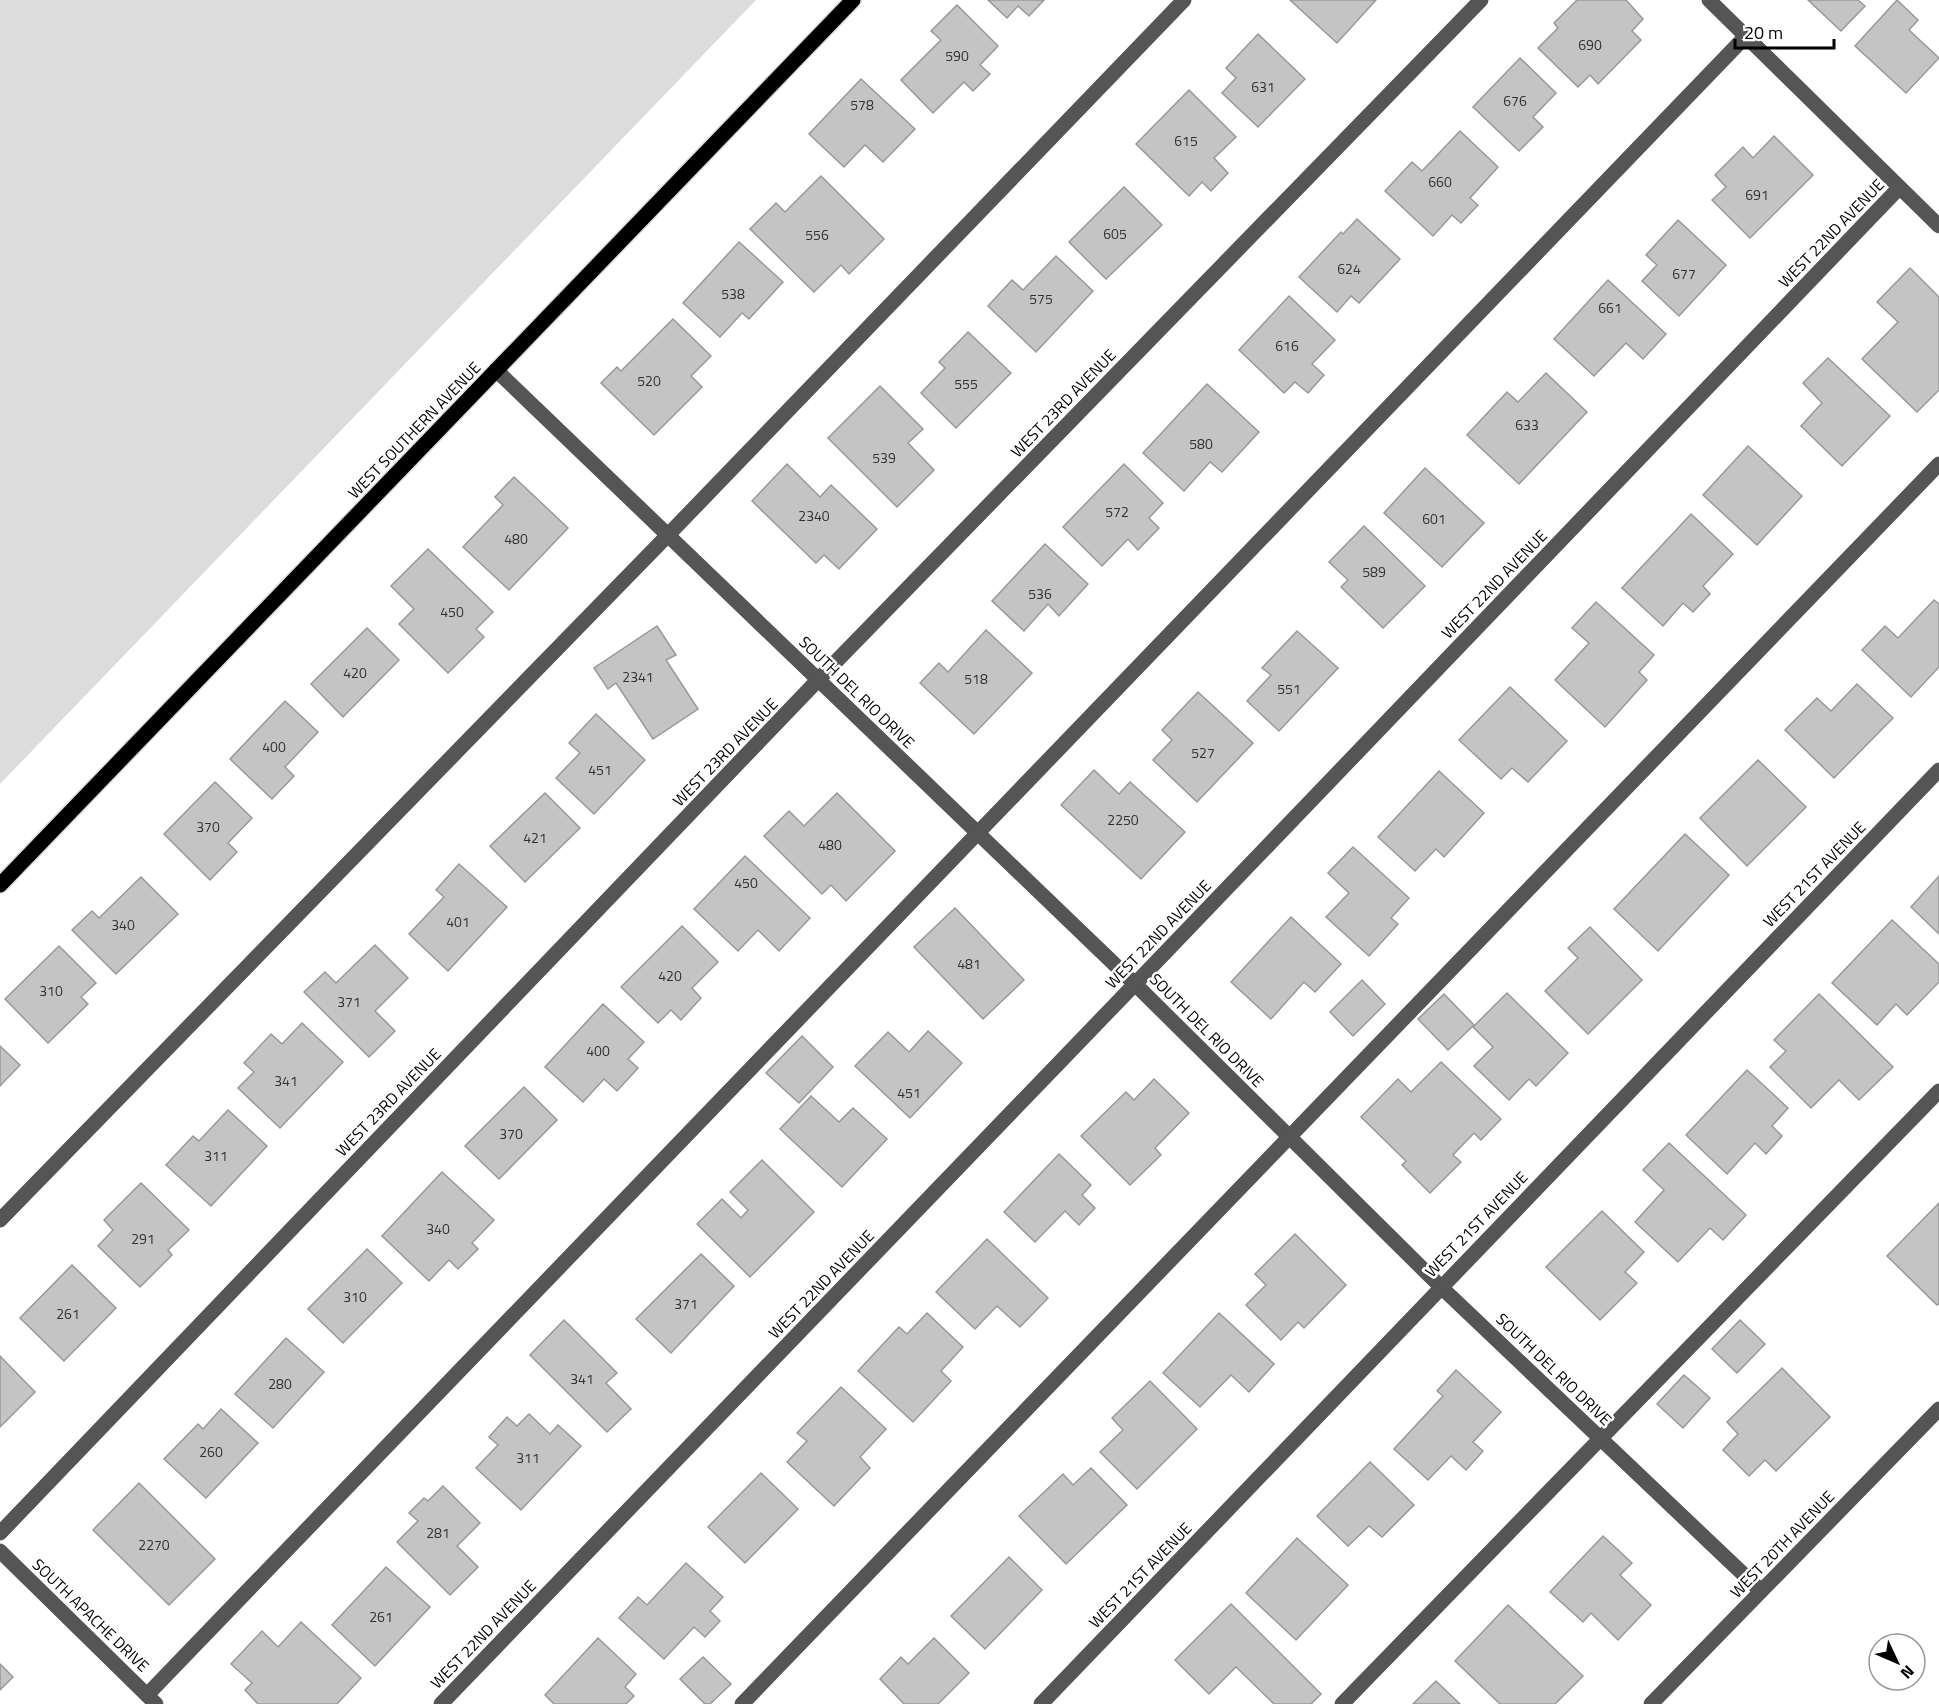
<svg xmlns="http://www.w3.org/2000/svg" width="1939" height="1704" viewBox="0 0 1939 1704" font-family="'Titillium Web',sans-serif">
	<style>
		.green { fill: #dcdcdc }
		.building { fill: #c4c4c4; stroke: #999; stroke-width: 1.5 }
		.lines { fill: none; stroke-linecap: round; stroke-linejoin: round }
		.major-casing { stroke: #dbdbdb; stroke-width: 18 }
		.minor { stroke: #555; stroke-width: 15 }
		.major { stroke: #000; stroke-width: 15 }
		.labels { text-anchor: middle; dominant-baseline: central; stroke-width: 5; stroke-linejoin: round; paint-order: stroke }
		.number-label { font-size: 14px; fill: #313131 }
		.street-label { font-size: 16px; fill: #000; stroke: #fff }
	</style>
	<rect width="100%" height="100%" fill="#fff"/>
	<polygon class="green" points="0,0 756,0 0,784"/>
	<g class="building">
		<polygon points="988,0 1044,0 1029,16 1018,6 1007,18"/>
		<polygon points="1290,0 1376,0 1337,43"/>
		<polygon points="1577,0 1626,0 1643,19 1632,31 1641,40 1598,84 1590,75 1578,87 1538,48 1558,28 1554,23"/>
		<polygon points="1808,0 1858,0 1865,6 1841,31"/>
		<polygon points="1897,0 1918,20 1909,30 1939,58 1906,93 1855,46"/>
		<polygon points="957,5 998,46 980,65 990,74 973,91 964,82 933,113 901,80 941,40 931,31"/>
		<polygon points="1258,34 1305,79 1258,127 1222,93 1236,78 1226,68"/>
		<polygon points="1520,58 1556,93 1533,117 1543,127 1519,151 1473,107"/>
		<polygon points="861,79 915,129 883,162 865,145 844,167 809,134"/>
		<polygon points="1189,90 1236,137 1214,158 1228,173 1211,191 1202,182 1189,196 1136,144"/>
		<polygon points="1460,131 1498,167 1470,198 1478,205 1461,223 1452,215 1433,236 1385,191 1412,162 1422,171"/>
		<polygon points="1774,136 1813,175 1750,238 1712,200 1726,187 1715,175 1743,147 1753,158"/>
		<polygon points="821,176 884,239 849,274 841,265 814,292 750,229 776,203 785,212"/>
		<polygon points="1124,187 1162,225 1106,279 1069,242"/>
		<polygon points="1357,219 1400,259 1359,303 1351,296 1337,312 1299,277 1341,232 1343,234"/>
		<polygon points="1678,220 1726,265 1679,316 1642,281 1657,265 1646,255"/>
		<polygon points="739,242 783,282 749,319 742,313 720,337 683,303"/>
		<polygon points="1056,256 1093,291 1036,352 988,306 1012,280 1023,290"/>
		<polygon points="1910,268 1939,297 1939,390 1917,412 1862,359 1898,322 1877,302"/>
		<polygon points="1608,280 1666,334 1643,359 1626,343 1594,376 1554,339"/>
		<polygon points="1289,296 1335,340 1312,364 1324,375 1308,393 1295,382 1284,393 1239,350"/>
		<polygon points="673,319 711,356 691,376 702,387 654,435 601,383 617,367 621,371"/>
		<polygon points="968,332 1011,373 956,428 921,393 945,368 939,362"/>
		<polygon points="1828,358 1890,416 1842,466 1801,426 1822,403 1803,383"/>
		<polygon points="1546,373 1587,412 1519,484 1467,435 1507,392 1518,402"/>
		<polygon points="1207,384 1259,432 1222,472 1210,462 1184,491 1143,453"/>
		<polygon points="880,386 923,429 908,443 934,470 897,507 828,438"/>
		<polygon points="1748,446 1802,496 1757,545 1703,495"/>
		<polygon points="787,464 820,497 831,485 877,529 839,569 824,555 816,563 752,501"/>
		<polygon points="1124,464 1163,503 1149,518 1159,528 1138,550 1128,539 1102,566 1063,527"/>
		<polygon points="1425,468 1484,523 1442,567 1384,513"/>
		<polygon points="514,477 568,528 509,590 463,547 503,505 495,497"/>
		<polygon points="1691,514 1733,554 1703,586 1710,594 1693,612 1683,603 1663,626 1622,588"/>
		<polygon points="1364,526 1425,586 1383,628 1341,587 1348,580 1329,562"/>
		<polygon points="1045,544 1088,584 1059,616 1048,604 1024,631 992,601"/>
		<polygon points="428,549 493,612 476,629 484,637 448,673 399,624 414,609 391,586"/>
		<polygon points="1934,600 1939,604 1939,667 1911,697 1862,650 1885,626 1898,638"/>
		<polygon points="1596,602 1654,655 1639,672 1647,680 1605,727 1555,680 1589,643 1572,628"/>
		<polygon points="657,626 676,655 666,660 698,709 653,739 616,683 608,689 594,668"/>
		<polygon points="367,628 399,660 343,717 311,684"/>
		<polygon points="986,630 1032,673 974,734 920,683 939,663 948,672"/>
		<polygon points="1297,631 1338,668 1279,731 1247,701 1271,675 1262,668"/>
		<polygon points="1857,684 1893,718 1834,778 1785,730 1817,698 1831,711"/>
		<polygon points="1510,687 1567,741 1528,782 1512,768 1501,779 1459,740"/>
		<polygon points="1198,692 1253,743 1197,802 1153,760 1172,740 1162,730"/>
		<polygon points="285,701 318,732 285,767 294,776 272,799 230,759"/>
		<polygon points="596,714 645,760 594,814 556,778 580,753 569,743"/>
		<polygon points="1758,760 1806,807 1747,866 1700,818"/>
		<polygon points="1094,770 1119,794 1130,782 1185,832 1141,879 1061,805"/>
		<polygon points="1439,771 1484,813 1444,857 1436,849 1415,871 1378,837"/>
		<polygon points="215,782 252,818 228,843 237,852 210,880 164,834"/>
		<polygon points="545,793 580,828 525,882 490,846"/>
		<polygon points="837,793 895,851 846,901 831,885 822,894 764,836 789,811 804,826"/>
		<polygon points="1685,834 1729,875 1658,951 1614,909"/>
		<polygon points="1353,847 1409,898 1391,918 1398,924 1369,956 1326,917 1349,893 1328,873"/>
		<polygon points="745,856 810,918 779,951 758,930 738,951 694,909"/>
		<polygon points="459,864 507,907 448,971 409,934 444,897 436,890"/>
		<polygon points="1939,876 1939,934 1911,907"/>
		<polygon points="141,877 178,914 116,974 72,930 92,911 99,918"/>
		<polygon points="955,908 1024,980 983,1019 914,947"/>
		<polygon points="1291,917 1341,964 1315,992 1304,982 1271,1019 1231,982"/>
		<polygon points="1892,920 1939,964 1939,982 1907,1015 1896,1004 1877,1025 1832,983"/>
		<polygon points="682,926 718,962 692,988 701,998 681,1020 671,1010 658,1023 621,987"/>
		<polygon points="1590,927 1642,980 1588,1034 1545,991 1578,958 1568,948"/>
		<polygon points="375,945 408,978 375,1011 395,1031 369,1057 304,992 325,972 336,983"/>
		<polygon points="59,946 96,983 81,997 88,1004 48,1043 5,999"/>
		<polygon points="1362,980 1385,1004 1353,1036 1330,1012"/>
		<polygon points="1507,993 1568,1053 1536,1086 1529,1079 1509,1100 1474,1066 1493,1047 1473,1027"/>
		<polygon points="1444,994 1474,1025 1448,1050 1418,1019"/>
		<polygon points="1819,994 1893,1067 1859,1100 1839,1080 1811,1108 1770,1067 1786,1051 1774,1040"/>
		<polygon points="603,1004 644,1042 628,1059 638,1068 617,1091 604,1079 583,1102 545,1067"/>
		<polygon points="302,1023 343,1062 280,1128 238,1088 254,1072 244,1063 271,1034 282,1044"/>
		<polygon points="928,1031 962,1063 910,1118 855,1066 888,1032 909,1052"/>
		<polygon points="802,1036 833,1067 799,1103 766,1073"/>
		<polygon points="0,1046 20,1065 0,1086"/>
		<polygon points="1441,1062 1501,1119 1481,1140 1474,1133 1453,1155 1461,1162 1430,1193 1402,1165 1406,1161 1361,1117 1398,1079 1411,1092"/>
		<polygon points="1747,1070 1788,1108 1772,1126 1782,1136 1766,1154 1755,1143 1727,1174 1686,1135"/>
		<polygon points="1154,1079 1189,1113 1155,1148 1161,1155 1130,1185 1081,1136 1126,1092 1134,1100"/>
		<polygon points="524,1087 557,1120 499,1179 465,1146"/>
		<polygon points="811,1096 839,1122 853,1108 887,1139 842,1187 780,1129"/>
		<polygon points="228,1110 267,1146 211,1206 166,1165 193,1136 199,1141"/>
		<polygon points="1669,1143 1746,1215 1723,1240 1710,1228 1678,1262 1635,1222 1664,1190 1643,1170"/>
		<polygon points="1059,1154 1091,1185 1082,1195 1095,1208 1079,1225 1065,1211 1035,1242 1004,1212"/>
		<polygon points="762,1160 814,1212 750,1277 697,1224 722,1199 741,1218 748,1210 730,1192"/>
		<polygon points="442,1172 494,1220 472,1243 478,1249 458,1269 449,1260 429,1281 382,1236"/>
		<polygon points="141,1183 189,1230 168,1250 172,1255 140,1287 98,1246 113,1230 104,1220"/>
		<polygon points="1939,1203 1939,1304 1937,1305 1887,1256"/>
		<polygon points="1602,1211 1644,1252 1625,1272 1637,1283 1600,1320 1546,1267"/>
		<polygon points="1295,1234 1346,1285 1304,1328 1298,1322 1281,1340 1246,1305 1266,1285 1255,1274"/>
		<polygon points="987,1239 1048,1298 1020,1327 997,1306 975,1329 936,1292"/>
		<polygon points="367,1249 402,1283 343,1343 308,1309"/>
		<polygon points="701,1254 734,1286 671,1353 636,1319"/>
		<polygon points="72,1265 116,1308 64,1361 20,1318"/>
		<polygon points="927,1313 963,1347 941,1371 951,1381 913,1422 858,1371 899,1327 907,1334"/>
		<polygon points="1219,1313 1274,1364 1249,1392 1231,1375 1200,1407 1163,1373"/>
		<polygon points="564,1320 617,1373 606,1383 631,1409 607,1432 530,1355"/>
		<polygon points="1740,1320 1765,1344 1737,1373 1712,1349"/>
		<polygon points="286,1338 324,1372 273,1428 235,1394"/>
		<polygon points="0,1356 35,1392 0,1427"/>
		<polygon points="1782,1368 1830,1417 1776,1471 1765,1460 1749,1476 1723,1450 1738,1434 1727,1422"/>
		<polygon points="1456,1370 1501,1412 1473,1442 1483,1451 1466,1470 1451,1456 1428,1480 1394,1449 1443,1396 1437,1391"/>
		<polygon points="1684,1375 1710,1398 1683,1428 1657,1404"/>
		<polygon points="1150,1381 1197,1429 1137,1489 1100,1452 1123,1430 1112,1418"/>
		<polygon points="841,1387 886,1429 860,1457 870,1468 834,1506 787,1462 807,1441 797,1433"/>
		<polygon points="221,1409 258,1443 206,1498 164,1459 198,1424 203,1429"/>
		<polygon points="529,1414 550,1434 558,1425 581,1446 521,1510 476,1468 498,1445 489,1437 507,1417 517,1426"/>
		<polygon points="1370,1462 1414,1505 1382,1537 1369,1526 1348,1546 1317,1516"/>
		<polygon points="1091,1468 1127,1505 1066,1564 1019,1516 1063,1474 1073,1485"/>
		<polygon points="761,1473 798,1509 745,1563 708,1527"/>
		<polygon points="139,1483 215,1559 169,1605 93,1530"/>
		<polygon points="443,1486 480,1523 457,1546 478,1567 450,1595 397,1542 418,1521 409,1513 424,1498 428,1501"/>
		<polygon points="1603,1536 1632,1563 1620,1575 1651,1605 1618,1640 1591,1613 1583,1622 1550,1592"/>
		<polygon points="1297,1538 1348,1585 1296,1640 1246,1593"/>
		<polygon points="1009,1557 1042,1590 985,1649 951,1616"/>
		<polygon points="686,1563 723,1597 710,1611 720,1621 705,1637 694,1627 664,1659 619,1618 638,1597 647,1605"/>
		<polygon points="386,1567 430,1607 375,1666 332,1625"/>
		<polygon points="1231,1604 1321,1694 1311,1704 1274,1704 1236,1667 1209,1694 1175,1660"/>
		<polygon points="1508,1605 1583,1676 1555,1704 1500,1704 1455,1661"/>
		<polygon points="301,1622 361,1678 337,1704 258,1704 245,1690 252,1683 231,1664 262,1631 278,1647"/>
		<polygon points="598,1638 636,1674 625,1687 634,1696 626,1704 554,1704 545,1695"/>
		<polygon points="934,1638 969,1673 938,1704 904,1704 880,1679 901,1657 908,1664"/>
		<polygon points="703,1657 731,1684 710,1704 705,1704 680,1679"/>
		<polygon points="0,1664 13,1677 0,1690"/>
		<polygon points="1436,1681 1460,1704 1413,1704"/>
	</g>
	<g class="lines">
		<g class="major-casing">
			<polyline id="major" points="0,885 853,0"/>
		</g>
		<g class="minor">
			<polyline points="1709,0 1939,226"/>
			<polyline points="496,370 1135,984 1441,1287 1761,1591"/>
			<polyline points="0,1220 668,535 1184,0"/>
			<polyline points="0,1533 818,680 1481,0"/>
			<polyline points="0,1551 156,1704"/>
			<polyline points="147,1695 1746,36"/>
			<polyline points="441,1704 1135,984 1899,188"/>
			<polyline points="742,1704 1939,464"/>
			<polyline points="1041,1704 1939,770"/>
			<polyline points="1342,1704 1939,1091"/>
			<polyline points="1651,1704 1939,1409"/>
		</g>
		<use href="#major" class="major"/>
	</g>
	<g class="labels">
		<g class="number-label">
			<text x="1590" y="44">690</text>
			<text x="957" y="55">590</text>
			<text x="1263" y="86">631</text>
			<text x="1515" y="100">676</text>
			<text x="862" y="104">578</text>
			<text x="1186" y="140">615</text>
			<text x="1440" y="181">660</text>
			<text x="1757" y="194">691</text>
			<text x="1115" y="233">605</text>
			<text x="817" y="234">556</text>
			<text x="1349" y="268">624</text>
			<text x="1684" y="273">677</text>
			<text x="733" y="293">538</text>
			<text x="1041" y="298">575</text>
			<text x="1610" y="307">661</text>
			<text x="1287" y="345">616</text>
			<text x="649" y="380">520</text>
			<text x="966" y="383">555</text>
			<text x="1527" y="424">633</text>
			<text x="1201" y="443">580</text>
			<text x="884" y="457">539</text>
			<text x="1117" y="511">572</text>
			<text x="814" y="515">2340</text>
			<text x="1434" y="518">601</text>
			<text x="516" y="538">480</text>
			<text x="1374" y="571">589</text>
			<text x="1040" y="593">536</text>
			<text x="452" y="611">450</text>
			<text x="355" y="672">420</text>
			<text x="638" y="676">2341</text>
			<text x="976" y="678">518</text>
			<text x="1289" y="688">551</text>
			<text x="274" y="746">400</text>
			<text x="1203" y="752">527</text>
			<text x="600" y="769">451</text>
			<text x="1123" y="819">2250</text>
			<text x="208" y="826">370</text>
			<text x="535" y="837">421</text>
			<text x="830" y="844">480</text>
			<text x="746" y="882">450</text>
			<text x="458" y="921">401</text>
			<text x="123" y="924">340</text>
			<text x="969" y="963">481</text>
			<text x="670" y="975">420</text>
			<text x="51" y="990">310</text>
			<text x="349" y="1001">371</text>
			<text x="598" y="1050">400</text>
			<text x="286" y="1080">341</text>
			<text x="909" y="1092">451</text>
			<text x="511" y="1133">370</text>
			<text x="216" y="1155">311</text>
			<text x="438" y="1228">340</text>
			<text x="143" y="1238">291</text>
			<text x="355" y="1296">310</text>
			<text x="686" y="1303">371</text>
			<text x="68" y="1313">261</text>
			<text x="582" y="1378">341</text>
			<text x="280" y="1383">280</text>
			<text x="211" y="1451">260</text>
			<text x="528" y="1457">311</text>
			<text x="438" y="1532">281</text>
			<text x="154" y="1544">2270</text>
			<text x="381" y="1616">261</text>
		</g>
		<g class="street-label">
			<text transform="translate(1831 233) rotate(-46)">WEST 22ND AVENUE</text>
			<text transform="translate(1063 403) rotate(-46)">WEST 23RD AVENUE</text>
			<text transform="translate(414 430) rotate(-46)">WEST SOUTHERN AVENUE</text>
			<text transform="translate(1494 584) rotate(-46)">WEST 22ND AVENUE</text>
			<text transform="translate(857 692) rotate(44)">SOUTH DEL RIO DRIVE</text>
			<text transform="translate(725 752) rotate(-46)">WEST 23RD AVENUE</text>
			<text transform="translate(1814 874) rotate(-46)">WEST 21ST AVENUE</text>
			<text transform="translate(1158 934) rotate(-46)">WEST 22ND AVENUE</text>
			<text transform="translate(1207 1030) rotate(45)">SOUTH DEL RIO DRIVE</text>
			<text transform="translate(388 1102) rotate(-46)">WEST 23RD AVENUE</text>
			<text transform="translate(1476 1224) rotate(-46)">WEST 21ST AVENUE</text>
			<text transform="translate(821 1284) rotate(-46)">WEST 22ND AVENUE</text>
			<text transform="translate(1554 1369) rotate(44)">SOUTH DEL RIO DRIVE</text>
			<text transform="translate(1782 1544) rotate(-46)">WEST 20TH AVENUE</text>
			<text transform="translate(1140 1575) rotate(-46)">WEST 21ST AVENUE</text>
			<text transform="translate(91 1615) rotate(44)">SOUTH APACHE DRIVE</text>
			<text transform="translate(483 1634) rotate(-46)">WEST 22ND AVENUE</text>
		</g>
	</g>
	<g transform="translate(1897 1662) rotate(134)"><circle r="28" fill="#ffffff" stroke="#999999" stroke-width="1.5"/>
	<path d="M0-4.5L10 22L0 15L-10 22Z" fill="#000000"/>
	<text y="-9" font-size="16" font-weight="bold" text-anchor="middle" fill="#000000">N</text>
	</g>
	<path d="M1735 39v9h99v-9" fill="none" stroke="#000000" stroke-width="3"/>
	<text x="1744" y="39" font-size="18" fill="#000000" stroke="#ffffff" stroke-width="4.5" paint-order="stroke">20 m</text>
</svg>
